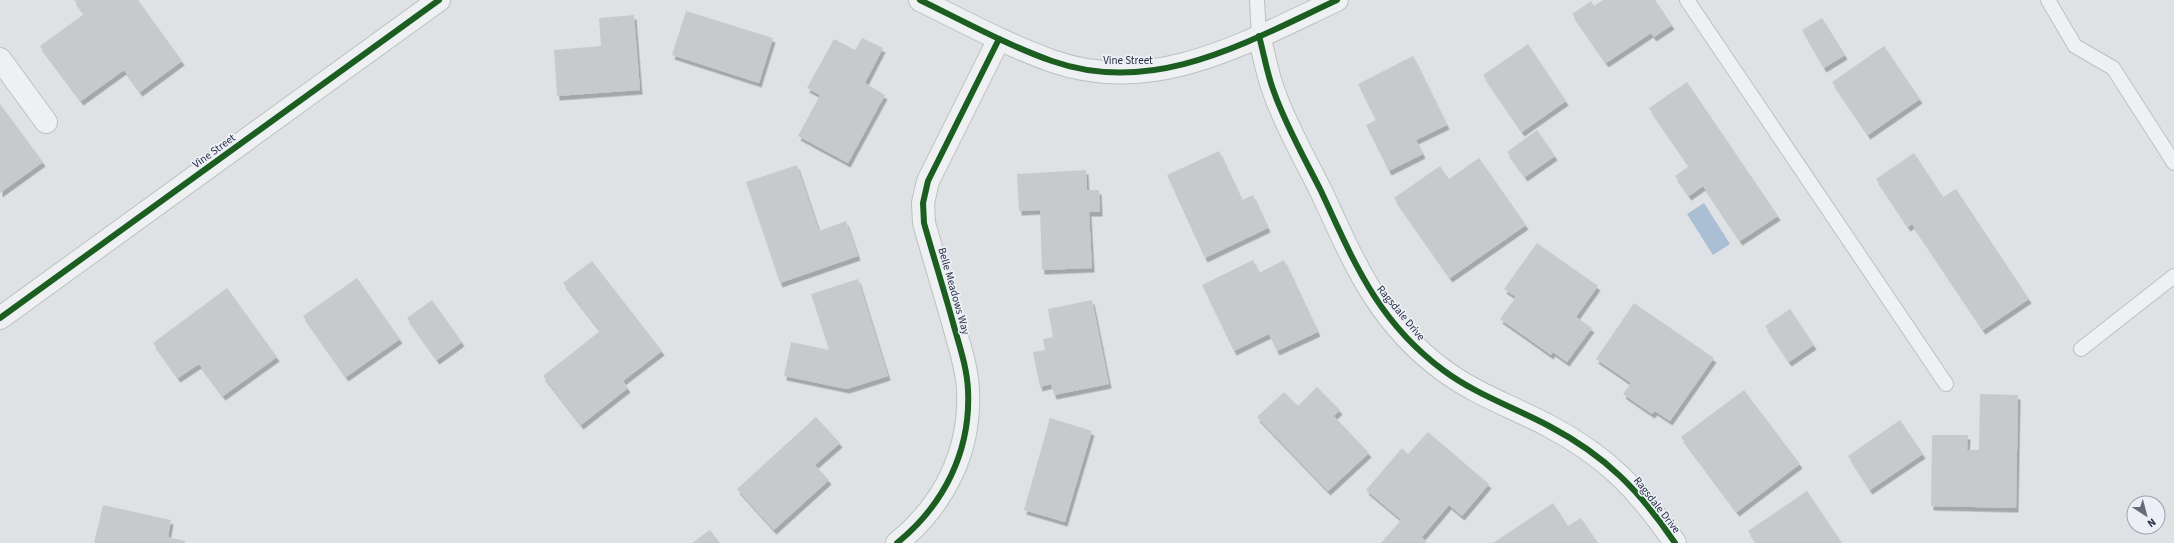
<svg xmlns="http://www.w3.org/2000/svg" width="2174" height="543" viewBox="0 0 2174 543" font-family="'Source Sans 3',sans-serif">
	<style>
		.water { fill: #aabed4 }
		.building { fill: #c7cacd; filter: url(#shadow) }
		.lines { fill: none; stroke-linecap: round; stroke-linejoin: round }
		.service-casing { stroke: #bdc0c3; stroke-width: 16 }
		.minor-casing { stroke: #bdc0c3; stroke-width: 24 }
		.tertiary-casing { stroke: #bdc0c3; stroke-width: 24 }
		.service { stroke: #eff0f2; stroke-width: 14 }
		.minor { stroke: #eff0f2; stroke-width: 22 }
		.tertiary { stroke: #eff0f2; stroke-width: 22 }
		.cycleway-casing { stroke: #ecf0f6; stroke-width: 8 }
		.cycleway { stroke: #1b5e20; stroke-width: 6 }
		.labels { text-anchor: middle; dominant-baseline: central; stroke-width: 3.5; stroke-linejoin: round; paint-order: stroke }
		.street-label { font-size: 11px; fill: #252e40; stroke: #ecf0f6 }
	</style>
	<defs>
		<filter id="shadow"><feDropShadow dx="2.5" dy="4.5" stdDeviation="0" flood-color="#0004"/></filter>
	</defs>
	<rect width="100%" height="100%" fill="#dfe2e5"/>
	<polygon class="water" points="1704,203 1730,244 1713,255 1687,214"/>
	<g class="building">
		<polygon points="74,0 138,0 182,61 140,92 124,70 81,101 40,46 84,14"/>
		<polygon points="1603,0 1655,0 1672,25 1654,37 1651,33 1606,63 1572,14 1591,1 1594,6"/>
		<polygon points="686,11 773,38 759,83 672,55"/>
		<polygon points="634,15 640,90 557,96 554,50 601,46 599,18"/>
		<polygon points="1822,18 1845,55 1824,68 1802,30"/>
		<polygon points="862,38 883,48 865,83 885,95 848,163 798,136 820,95 807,88 834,39 855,50"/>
		<polygon points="1528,44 1566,101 1522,132 1483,75"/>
		<polygon points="1884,46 1920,99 1868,135 1832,82"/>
		<polygon points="1413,56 1447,125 1416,140 1423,154 1389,171 1366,125 1376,120 1358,84"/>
		<polygon points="1687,82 1778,216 1740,241 1703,186 1689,196 1675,176 1689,166 1649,108"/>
		<polygon points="0,104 43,162 0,193"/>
		<polygon points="1537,130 1555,156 1525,177 1507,152"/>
		<polygon points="1219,151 1242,200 1253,195 1268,228 1205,258 1167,175"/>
		<polygon points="1914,153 1943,197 1956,189 2029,299 1983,330 1912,224 1908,227 1876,179"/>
		<polygon points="1479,158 1526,225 1450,278 1394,198 1440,166 1449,179"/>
		<polygon points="797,165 819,231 846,221 858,256 780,283 746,182"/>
		<polygon points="1086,170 1087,190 1099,190 1100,212 1089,212 1092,268 1042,270 1040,210 1019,211 1017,174"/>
		<polygon points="1537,243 1598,286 1576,317 1592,328 1567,362 1553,352 1551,355 1500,319 1516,297 1504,289"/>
		<polygon points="1253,260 1259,273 1284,260 1318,332 1277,351 1269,334 1234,351 1202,285"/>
		<polygon points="592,261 662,351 623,381 628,388 581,425 543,376 600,331 563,283"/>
		<polygon points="357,278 400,339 346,377 303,316"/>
		<polygon points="858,279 888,376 847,389 784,376 791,342 829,350 811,294"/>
		<polygon points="227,288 277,357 223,396 199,364 178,378 153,343"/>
		<polygon points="432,300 462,342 437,360 407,318"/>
		<polygon points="1092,300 1109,384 1054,395 1051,384 1040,387 1033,352 1045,350 1043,339 1053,337 1048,309"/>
		<polygon points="1634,303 1714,358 1670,421 1655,411 1652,414 1623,394 1631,383 1596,359"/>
		<polygon points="1790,309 1814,345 1789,362 1765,326"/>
		<polygon points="1317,387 1340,410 1334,416 1369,453 1328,491 1257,417 1284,392 1298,406"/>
		<polygon points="1744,390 1800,464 1737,512 1681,437"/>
		<polygon points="1980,394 2018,395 2016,508 1931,506 1932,435 1968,435 1967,450 1979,450"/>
		<polygon points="816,417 840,443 815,465 829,480 774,530 737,489"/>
		<polygon points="1050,418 1092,431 1065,522 1024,510"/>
		<polygon points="1900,420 1923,454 1870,490 1848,456"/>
		<polygon points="1428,432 1489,484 1462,516 1449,505 1422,537 1366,490 1402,448 1408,454"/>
		<polygon points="1807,491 1842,543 1756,543 1748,531"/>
		<polygon points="1553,503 1568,526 1581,518 1598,543 1493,543"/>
		<polygon points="103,505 171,520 168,537 185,541 185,543 94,543"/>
		<polygon points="1401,520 1426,541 1425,543 1381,543"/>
		<polygon points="710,530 720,543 692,543"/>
	</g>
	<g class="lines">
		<g class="service-casing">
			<g id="service">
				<polyline points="1257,0 1259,36"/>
				<polyline points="1687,0 1946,384"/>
				<polyline points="2048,0 2075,46 2113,68 2174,163"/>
				<polyline points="2081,349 2174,276"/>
			</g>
		</g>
		<g class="minor-casing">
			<g id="minor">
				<path d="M1259,36C1264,54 1267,74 1274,92C1286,126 1305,159 1321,191C1354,262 1377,321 1443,370C1475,394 1513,407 1549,426C1606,456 1639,490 1675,543"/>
				<polyline points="0,59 46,122"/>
				<path d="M897,543C944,505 971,451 968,390C967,366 958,342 952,319C943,287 933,255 924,223L923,203L928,181L999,39"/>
			</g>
		</g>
		<g class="tertiary-casing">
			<g id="tertiary">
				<path d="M920,0C963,21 1007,45 1052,61C1154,97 1247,42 1337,0"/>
				<polyline points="0,318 439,0"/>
			</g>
		</g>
		<use href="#service" class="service"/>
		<use href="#minor" class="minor"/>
		<use href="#tertiary" class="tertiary"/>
		<g class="cycleway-casing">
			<g id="cycleway">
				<path d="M920,0C963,21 1007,45 1052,61C1154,97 1247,42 1337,0"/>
				<path d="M1259,36C1264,54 1267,74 1274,92C1286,126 1305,159 1321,191C1354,262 1377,321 1443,370C1475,394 1513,407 1549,426C1606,456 1639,490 1675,543"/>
				<polyline points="0,318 439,0"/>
				<path d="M897,543C944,505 971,451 968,390C967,366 958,342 952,319C943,287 933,255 924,223L923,203L928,181L999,39"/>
			</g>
		</g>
		<use href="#cycleway" class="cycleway"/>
	</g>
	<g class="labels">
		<g class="street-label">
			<text x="1128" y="60">Vine Street</text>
			<text transform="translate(214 151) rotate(-36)">Vine Street</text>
			<text transform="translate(954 291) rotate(74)">Belle Meadows Way</text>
			<text transform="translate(1401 313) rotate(50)">Ragsdale Drive</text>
			<text transform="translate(1657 505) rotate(52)">Ragsdale Drive</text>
		</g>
	</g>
	<g transform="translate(2146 515) rotate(144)"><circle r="19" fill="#ecf0f6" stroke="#9ca2ad"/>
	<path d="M0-3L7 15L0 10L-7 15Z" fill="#666d7a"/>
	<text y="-6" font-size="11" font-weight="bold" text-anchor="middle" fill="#252e40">N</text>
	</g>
</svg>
